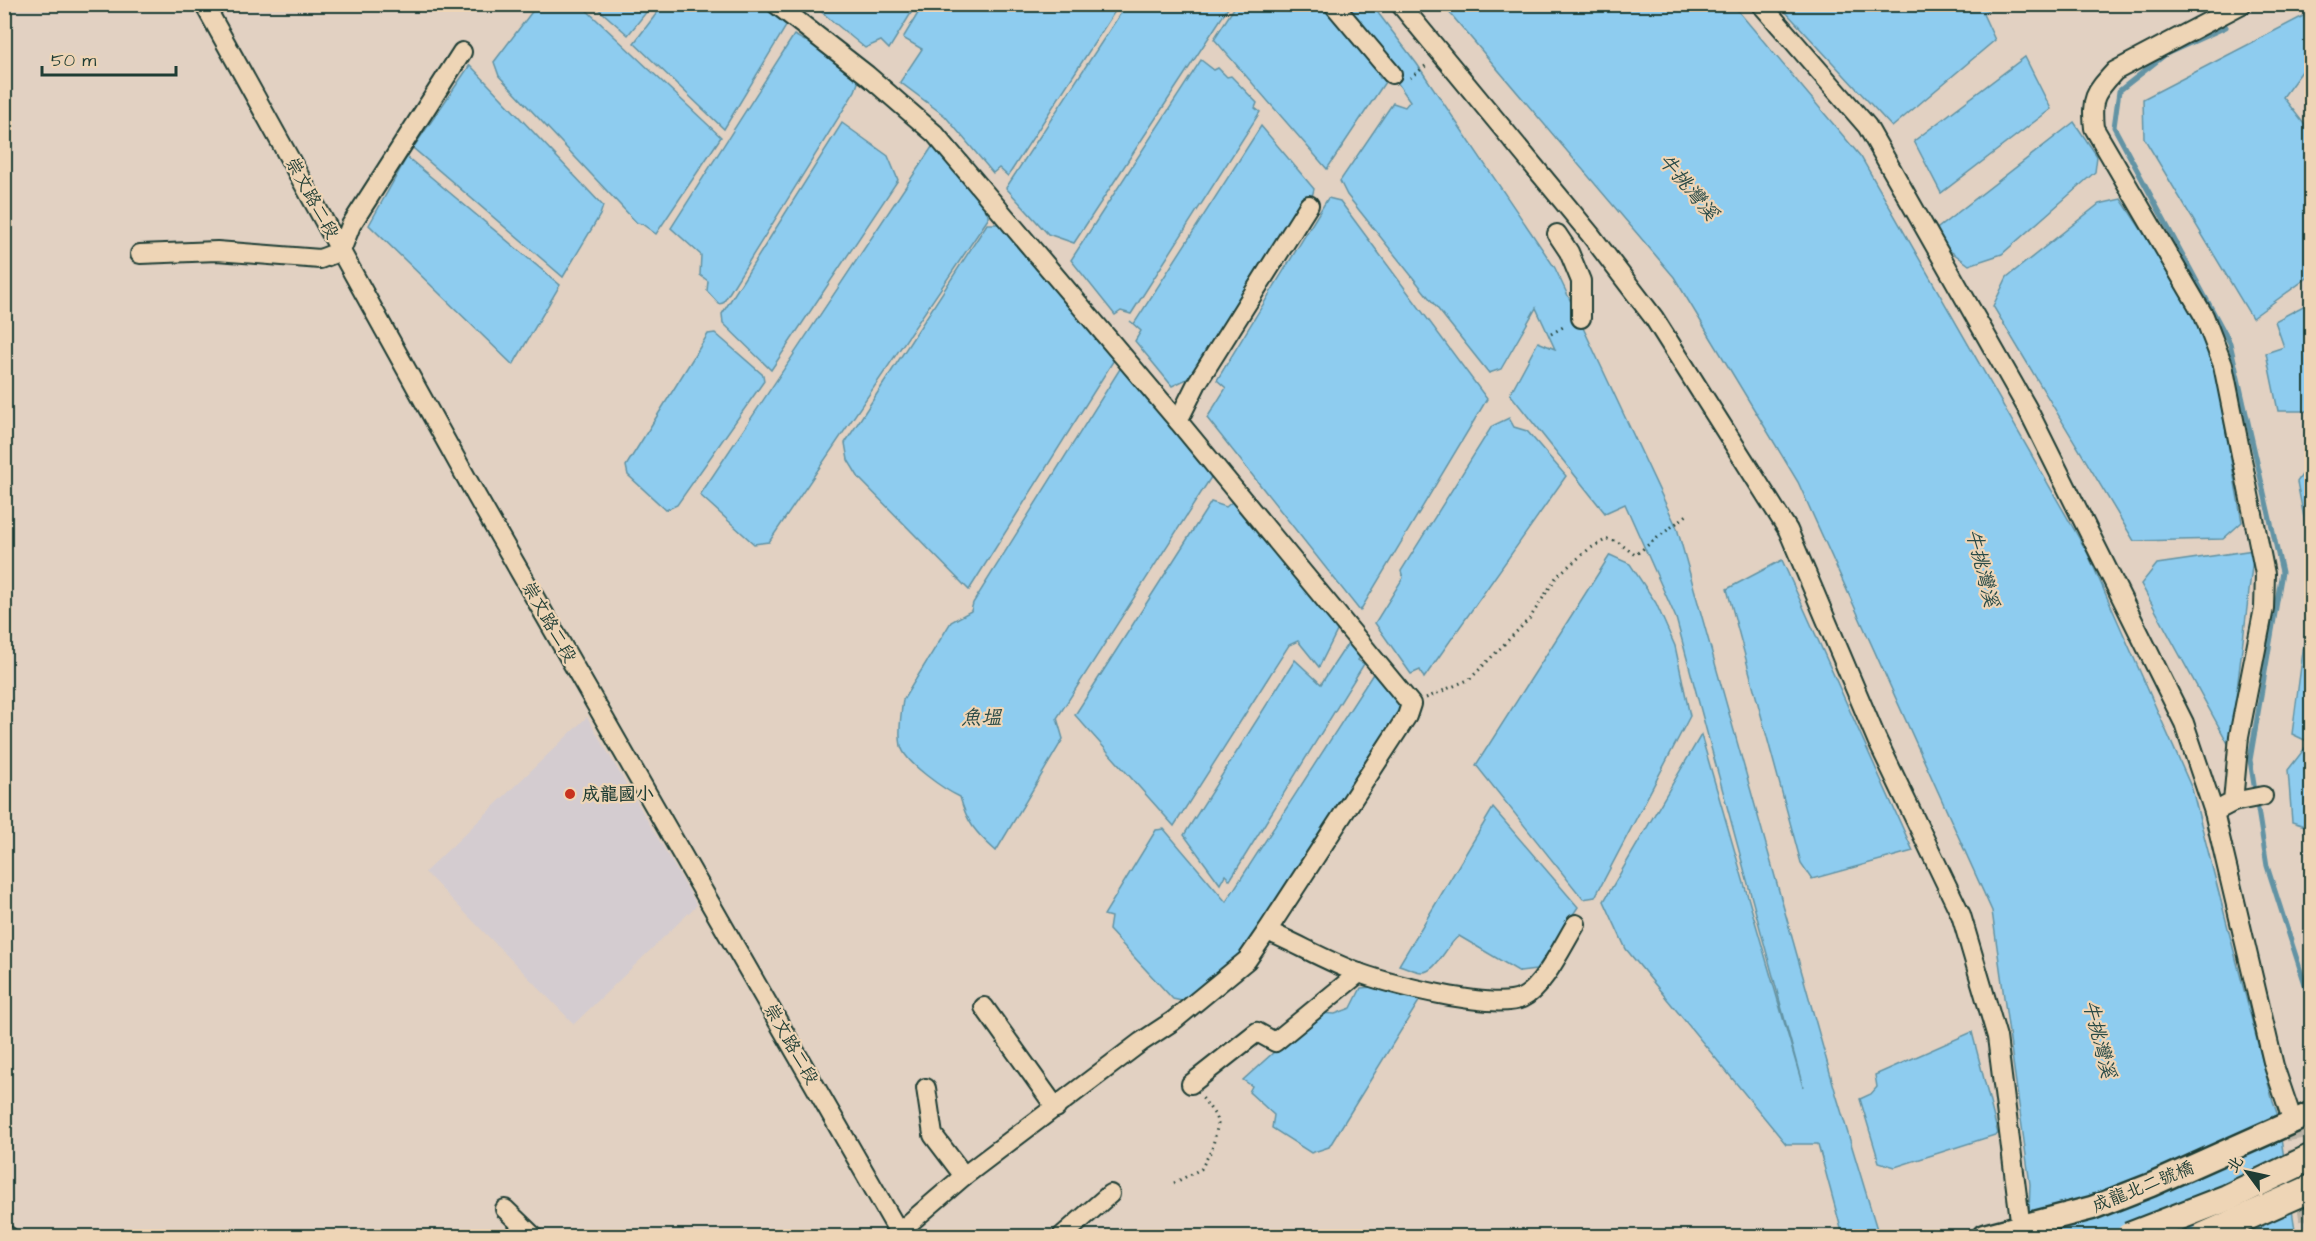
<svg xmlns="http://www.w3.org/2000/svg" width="2316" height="1241" viewBox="0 0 2316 1241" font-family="'Architects Daughter','LXGW WenKai TC',sans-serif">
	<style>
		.built { fill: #d4ccd0 }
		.water { fill: #8eccef; stroke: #6293a4; stroke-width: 1.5 }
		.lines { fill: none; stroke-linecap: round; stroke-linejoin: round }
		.stream { stroke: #6293a4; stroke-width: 5 }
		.minor-tunnel { stroke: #bbb3a6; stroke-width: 18; stroke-dasharray: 18 9; stroke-linecap: butt }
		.minor-casing { stroke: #1f3d34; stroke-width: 22 }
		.major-casing { stroke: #1f3d34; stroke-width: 27 }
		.path { stroke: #1f3d34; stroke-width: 3; stroke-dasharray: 1.5 4.5; stroke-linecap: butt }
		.minor { stroke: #eed5b6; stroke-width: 18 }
		.major { stroke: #eed5b6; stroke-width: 22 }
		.highway-bridge-casing { stroke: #1f3d34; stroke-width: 30; stroke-linecap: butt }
		.highway-bridge { stroke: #eed5b6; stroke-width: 26 }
		.poi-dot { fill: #c8321e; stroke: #eed5b6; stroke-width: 2 }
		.labels { text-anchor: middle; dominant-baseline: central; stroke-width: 4.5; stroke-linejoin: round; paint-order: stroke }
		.street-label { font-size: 18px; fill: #1f3d34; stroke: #eed5b6 }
		.poi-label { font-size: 18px; font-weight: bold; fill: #1f3d34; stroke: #eed5b6; text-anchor: start }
		.water-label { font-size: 20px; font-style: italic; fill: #2a4b47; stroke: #eed5b6 }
	</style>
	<rect width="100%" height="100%" fill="#e2d1c2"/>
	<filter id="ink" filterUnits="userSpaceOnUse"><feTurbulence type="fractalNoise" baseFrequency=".0167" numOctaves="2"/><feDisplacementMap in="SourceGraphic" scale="12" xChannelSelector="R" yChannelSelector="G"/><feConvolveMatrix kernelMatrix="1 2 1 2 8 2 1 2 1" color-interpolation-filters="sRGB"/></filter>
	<g filter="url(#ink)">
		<polygon class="built" points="587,717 697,905 574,1024 425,872"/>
		<g class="water">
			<polygon points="1788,4 1994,5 1983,14 1995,40 1892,127 1783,9"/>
			<polygon points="537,5 581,5 721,137 656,234 642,224 637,223 499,76 494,62"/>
			<polygon points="594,5 652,5 628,35"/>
			<polygon points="663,5 765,5 788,23 724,129 634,43"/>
			<polygon points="813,5 916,5 889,49 881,41 865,48"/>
			<polygon points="923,5 923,4 1119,5 1008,176 999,168 993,173 945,116 900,82 922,49 903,38"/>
			<polygon points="1126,5 1230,5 1074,243 1048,234 1006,188"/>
			<polygon points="1236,5 1331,5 1380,62 1375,69 1380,78 1387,79 1327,169 1214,39"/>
			<polygon points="1344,5 1372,5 1417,64 1555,268 1677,528 1836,1094 1879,1236 1843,1236 1818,1144 1786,1144 1626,949 1604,901 1701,735 1803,1087 1676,618 1625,504 1605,513 1510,394 1538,342 1555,349 1536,308 1501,369 1489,373 1347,195 1340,181 1393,103 1405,107 1410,101"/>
			<polygon points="1443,5 1733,5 1861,157 2087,552 2192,789 2273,1102 2277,1113 2296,1236 2033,1236 2029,1214 2030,1184 1992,911 1798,482 1674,277"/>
			<polygon points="2311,12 2311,59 2283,97 2311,133 2311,275 2252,318 2144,138 2143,99"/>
			<polygon points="794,35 805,41 807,35 859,80 855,91 723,303 719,304 707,291 708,281 700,275 701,255 671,228"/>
			<polygon points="2025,57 2051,109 1941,193 1914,141"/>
			<polygon points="1201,60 1214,70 1218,68 1227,77 1231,76 1257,103 1255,108 1260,112 1131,314 1121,311 1115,315 1071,260"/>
			<polygon points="470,65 603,206 600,215 563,277 413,148"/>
			<polygon points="2074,122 2097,156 2095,172 2002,254 1969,265 1929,235"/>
			<polygon points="842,123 888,156 898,180 771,370 723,323 722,314"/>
			<polygon points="1261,126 1314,189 1312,197 1202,372 1172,386 1135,341 1141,331 1130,321 1134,324"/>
			<polygon points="934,144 987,200 984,209 988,213 988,219 769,542 754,544 700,495"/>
			<polygon points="407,157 560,285 513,365 369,225"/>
			<polygon points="1328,198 1340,201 1487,399 1360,611 1207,418 1226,388 1217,380"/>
			<polygon points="2121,199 2208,331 2242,522 2223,539 2134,541 1993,306 2007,277 2099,204"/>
			<polygon points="987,224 1006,224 1117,355 969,590 859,478 848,460 845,443"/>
			<polygon points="2311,302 2311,419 2308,411 2278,411 2266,353 2284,347 2275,321"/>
			<polygon points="715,333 763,375 764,381 677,505 666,510 628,475 626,466 708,334"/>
			<path d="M 1123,364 L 1215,471 L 1057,718 L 1063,739 L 996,851 C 976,833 967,823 960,797 C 945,790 905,763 901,746 C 898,732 901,713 903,700 L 951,622 L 971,611 L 973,603 Z"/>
			<polygon points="1509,418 1514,427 1527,431 1566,476 1424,678 1420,670 1411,674 1375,623 1403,578 1401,571 1492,426"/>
			<polygon points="2311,462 2311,525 2306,528 2297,482"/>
			<polygon points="1239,496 1342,621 1319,667 1298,641 1289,645 1174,826 1075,715 1211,502 1226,507"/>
			<polygon points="2254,550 2230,747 2141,584 2157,564"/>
			<polygon points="1610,555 1630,564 1656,603 1675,646 1690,716 1595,897 1583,899 1476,765"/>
			<polygon points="1782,560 1913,851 1812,879 1801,863 1727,589"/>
			<polygon points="2311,591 2311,743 2292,734"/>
			<polygon points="1352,637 1366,650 1358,660 1364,664 1230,880 1225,875 1220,884 1184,835 1295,660 1321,684"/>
			<polygon points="1378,666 1411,702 1251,948 1186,1002 1173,999 1109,930 1111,917 1104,915 1156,830 1164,829 1226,902"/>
			<polygon points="2311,745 2311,828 2292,822 2288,770 2305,748"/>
			<path d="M 1493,808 L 1578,907 L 1536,970 L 1520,972 L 1459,936 C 1447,944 1436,973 1422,972 C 1415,972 1406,967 1399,965 Z"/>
			<polygon points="1379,981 1421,998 1329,1147 1311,1153 1272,1128 1274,1115 1249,1092 1252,1086 1243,1080 1317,1013 1335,1014 1351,1008 1361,988 1372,987"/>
			<polygon points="1972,1032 1998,1134 1895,1167 1879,1162 1860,1099 1871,1094 1877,1087 1875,1075"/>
		</g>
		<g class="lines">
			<polyline class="stream" points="2205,4 2226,27 2166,54 2119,91 2114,127 2230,343 2282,572 2250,760 2267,866 2312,1006"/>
			<polyline class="minor-tunnel" points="2293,1122 2311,1236"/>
			<defs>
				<g id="minor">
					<polyline points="204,4 477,497 901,1236"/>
					<polyline points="776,4 867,75 935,134 1178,421 1411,704 1407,716 1267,931"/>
					<polyline points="1333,4 1392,74"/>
					<polyline points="1400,4 1590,234 1654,318 1788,530 1877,740 1961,915 1997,1037 2021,1228"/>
					<polyline points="1761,4 1867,126 2027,408 2184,723 2214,812 2274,1066 2293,1122"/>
					<polyline points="1557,234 1569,252 1581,281 1581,318"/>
					<polyline points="140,254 217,251 320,259 341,251 351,225 462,52"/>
					<polyline points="1178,421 1197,383 1309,205"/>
					<polyline points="2233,802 2263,796"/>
					<path d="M 2214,812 L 2233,802 L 2239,736 L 2264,608 L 2265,574 L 2223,365 L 2204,316 L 2094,128 C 2091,98 2094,94 2115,71 L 2242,4"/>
					<polyline points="984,1007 1056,1108"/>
					<polyline points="1191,1084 1257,1032 1275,1042 1359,973"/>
					<polyline points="926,1088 933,1135 964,1176"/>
					<polyline points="505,1209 533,1236"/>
					<path d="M 899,1232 L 964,1176 L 1141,1042 L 1173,1021 L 1247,960 L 1267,931 C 1298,944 1328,962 1359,973 C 1390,984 1494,1011 1522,998 C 1543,988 1563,945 1576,924"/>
					<polyline points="4,1234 8,1236"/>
					<polyline points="1062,1236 1110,1194"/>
				</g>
				<polyline id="major" points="1984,1236 2092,1208 2151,1185 2312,1113"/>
			</defs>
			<use href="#minor" class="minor-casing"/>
			<use href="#major" class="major-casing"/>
			<g class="path">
				<polyline points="1410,78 1428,64"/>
				<polyline points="1551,334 1565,326"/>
				<polyline points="1426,698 1470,679 1530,618 1557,576 1589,549 1607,539 1618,542 1635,555 1687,515"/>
				<polyline points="1174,1183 1201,1169 1212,1149 1218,1124 1215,1115 1201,1096"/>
			</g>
			<use href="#minor" class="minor"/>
			<use href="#major" class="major"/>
			<defs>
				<g id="highway-bridge">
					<polyline points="2129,1236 2227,1198 2312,1157"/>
					<polyline points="2204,1236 2312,1188"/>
				</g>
			</defs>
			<use href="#highway-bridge" class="highway-bridge-casing"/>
			<use href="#highway-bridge" class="highway-bridge"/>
		</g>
	</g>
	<circle class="poi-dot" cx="570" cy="794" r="6"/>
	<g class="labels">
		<g class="street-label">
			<text transform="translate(312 198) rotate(61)">崇文路二段</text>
			<text transform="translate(549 622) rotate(60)">崇文路二段</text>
			<text transform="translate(791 1044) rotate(60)">崇文路二段</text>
			<text transform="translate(2143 1187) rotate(-22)">成龍北二號橋</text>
		</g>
		<g class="poi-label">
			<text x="582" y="794">成龍國小</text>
		</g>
		<g class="water-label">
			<text transform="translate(1688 187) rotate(50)">牛挑灣溪</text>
			<text transform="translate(1982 568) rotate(76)">牛挑灣溪</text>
			<text x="981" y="718">魚塭</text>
			<text transform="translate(2099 1039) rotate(76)">牛挑灣溪</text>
		</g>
	</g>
	<rect width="2316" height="1241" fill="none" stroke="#eed5b6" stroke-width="24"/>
	<rect x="12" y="12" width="2292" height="1217" fill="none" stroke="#1f3d34" stroke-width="2" filter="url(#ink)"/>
	<g transform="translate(2247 1172) rotate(303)" stroke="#eed5b6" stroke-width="4.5" paint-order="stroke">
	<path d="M0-4.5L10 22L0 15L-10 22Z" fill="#1f3d34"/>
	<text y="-9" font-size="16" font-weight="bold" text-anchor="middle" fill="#1f3d34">北</text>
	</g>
	<path d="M42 66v9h134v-9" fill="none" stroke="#1f3d34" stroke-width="3"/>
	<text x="51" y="66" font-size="18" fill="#1f3d34" stroke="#eed5b6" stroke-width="4.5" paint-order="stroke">50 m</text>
</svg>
